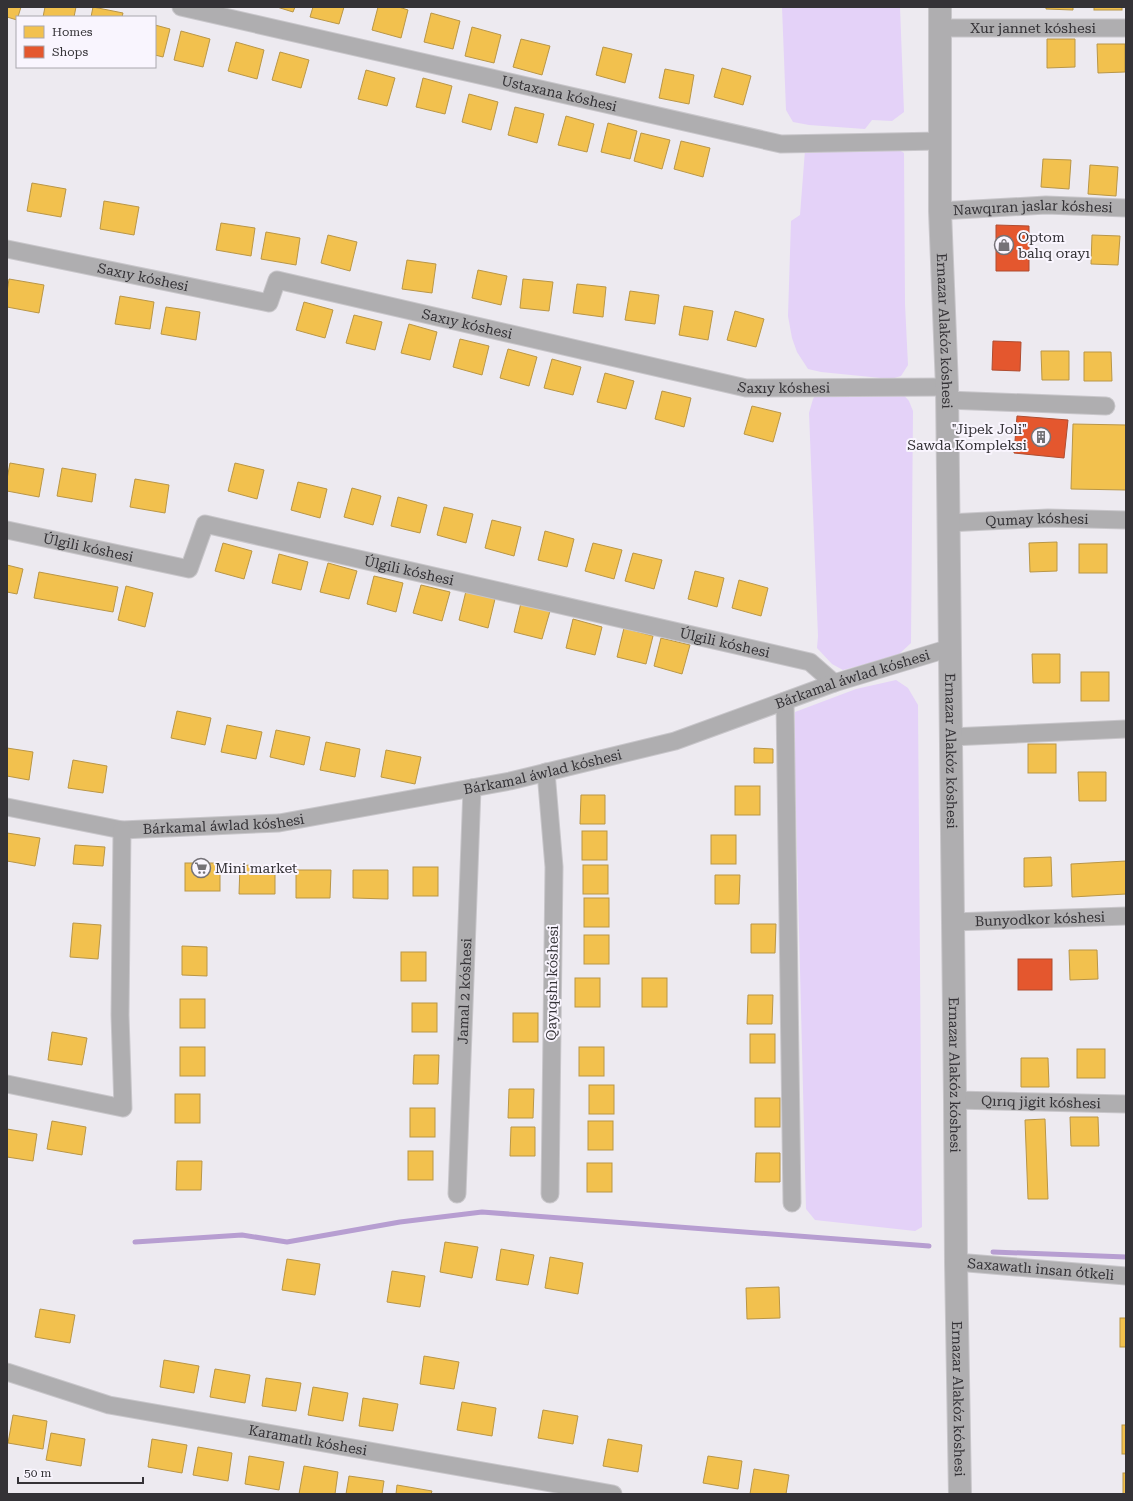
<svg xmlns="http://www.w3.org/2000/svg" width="1133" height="1501" viewBox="0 0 1133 1501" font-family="'Roboto Serif',serif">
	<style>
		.green { fill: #e4d2f8 }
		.homes { fill: #f2c14e; stroke: #b99647 }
		.shops { fill: #e4572e; stroke: #af4c30 }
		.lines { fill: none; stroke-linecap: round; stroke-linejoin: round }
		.stream { stroke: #b79ed1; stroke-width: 5 }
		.street-casing { stroke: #c8c6ca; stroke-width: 19 }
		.secondary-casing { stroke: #c8c6ca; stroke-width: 24 }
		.street { stroke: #afaeb0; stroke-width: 17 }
		.secondary { stroke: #afaeb0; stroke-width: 22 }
		.labels { text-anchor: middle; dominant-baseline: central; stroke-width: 4; stroke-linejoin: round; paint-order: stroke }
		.street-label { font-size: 14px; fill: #343236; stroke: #f9f5fe }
		.poi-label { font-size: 14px; fill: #343236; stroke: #f9f5fe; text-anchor: start }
	</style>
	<rect width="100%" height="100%" fill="#edeaf0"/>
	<g class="green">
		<polygon points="782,7 900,7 904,112 892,121 872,120 865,129 809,125 793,122 786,110"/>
		<polygon points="896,148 904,153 905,304 908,365 901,376 891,379 821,372 808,369 797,352 792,338 788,316 791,221 800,215 805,150"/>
		<polygon points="818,391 902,393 909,401 913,411 911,643 897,656 843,670 832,664 817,648 818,636 809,413 813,399"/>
		<polygon points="896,680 908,688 918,705 922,1227 915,1231 815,1220 806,1209 794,730 795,712 856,689"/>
	</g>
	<g class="homes">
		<polygon points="7,7 21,7 17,20 7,17"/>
		<polygon points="45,7 76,7 74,17 43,17"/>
		<polygon points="93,7 123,13 122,17 91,17"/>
		<polygon points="277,7 295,7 293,12"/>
		<polygon points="313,7 344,7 339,24 310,17"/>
		<polygon points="378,7 399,7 408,10 401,38 372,30"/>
		<polygon points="1046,7 1073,7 1073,10 1046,9"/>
		<rect x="1094" y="7" width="28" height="3"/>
		<polygon points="431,13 460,21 453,49 424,42"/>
		<polygon points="155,25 170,29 163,57 155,55"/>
		<polygon points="472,27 501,35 494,63 465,56"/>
		<polygon points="181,31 210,39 203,67 174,60"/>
		<polygon points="521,39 550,46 542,75 513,67"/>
		<polygon points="1047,39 1075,39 1075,67 1047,68"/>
		<polygon points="236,42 264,50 257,79 228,71"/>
		<polygon points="1097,44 1125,44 1125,72 1098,73"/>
		<polygon points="603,47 632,54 625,83 596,75"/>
		<polygon points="280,52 309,60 301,88 272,80"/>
		<polygon points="722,68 751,76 743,105 714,97"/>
		<polygon points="665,69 694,75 689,104 659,98"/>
		<polygon points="366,70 395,78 387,106 358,99"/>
		<polygon points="423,78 452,86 445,114 416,107"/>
		<polygon points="469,94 498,102 491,130 462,122"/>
		<polygon points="515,107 544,114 537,143 508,135"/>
		<polygon points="566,116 594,124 587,152 558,145"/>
		<polygon points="608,123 637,131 630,159 601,152"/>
		<polygon points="641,133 670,140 662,169 634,161"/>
		<polygon points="681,141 710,148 703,177 674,169"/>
		<polygon points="1043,159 1071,160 1069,189 1041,187"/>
		<polygon points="1090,165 1118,167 1116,196 1088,194"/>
		<polygon points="32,183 66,189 61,217 27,211"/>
		<polygon points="104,201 139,207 134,235 100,229"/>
		<polygon points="221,223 255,228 251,256 216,250"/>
		<polygon points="266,232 300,238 296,265 261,259"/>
		<polygon points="328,235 357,242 350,271 321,263"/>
		<polygon points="1092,235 1120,236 1118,265 1091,264"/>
		<polygon points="407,260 436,264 432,293 402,289"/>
		<polygon points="478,270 507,276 501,305 472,298"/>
		<polygon points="9,279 44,285 39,313 7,307 7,292"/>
		<polygon points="523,279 553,282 549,311 520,308"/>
		<polygon points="577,284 606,287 603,317 573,313"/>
		<polygon points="630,291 659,295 655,324 625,320"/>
		<polygon points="120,296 154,302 150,329 115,324"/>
		<polygon points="304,302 333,310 325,338 296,330"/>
		<polygon points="684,306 713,311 708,340 679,335"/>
		<polygon points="166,307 200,312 196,340 161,334"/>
		<polygon points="735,311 764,319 756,347 727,340"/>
		<polygon points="354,315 382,322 375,350 346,343"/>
		<polygon points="409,324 437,332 430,360 401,353"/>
		<polygon points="460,339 489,346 482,375 453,367"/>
		<polygon points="508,349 537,357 529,386 500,378"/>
		<polygon points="1041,351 1069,351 1069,380 1042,380"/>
		<polygon points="1084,352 1111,352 1112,381 1084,381"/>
		<polygon points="552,359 581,367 573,395 544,388"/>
		<polygon points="605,373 634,381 626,409 597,402"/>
		<polygon points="662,391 691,398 684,427 655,419"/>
		<polygon points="752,406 781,413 773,442 744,434"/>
		<polygon points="1073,424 1126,425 1126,490 1071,489"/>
		<polygon points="10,463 44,469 39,497 7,491 7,479"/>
		<polygon points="235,463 264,470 257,499 228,491"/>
		<polygon points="62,468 96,474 92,502 57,496"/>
		<polygon points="135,479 169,485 165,513 130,507"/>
		<polygon points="298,482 327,489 320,518 291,510"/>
		<polygon points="352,488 381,496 373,525 344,517"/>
		<polygon points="398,497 427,505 420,533 391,526"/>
		<polygon points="444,507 473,514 466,543 437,535"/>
		<polygon points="492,520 521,527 514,556 485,548"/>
		<polygon points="545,531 574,539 567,567 538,560"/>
		<polygon points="1057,542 1057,571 1030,572 1029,543"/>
		<polygon points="223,543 252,551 244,579 215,571"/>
		<polygon points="593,543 622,550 614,579 585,571"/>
		<rect x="1079" y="544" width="28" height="29"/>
		<polygon points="633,553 662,560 654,589 625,581"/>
		<polygon points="279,554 308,562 301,590 272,583"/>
		<polygon points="328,563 357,571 349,599 320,592"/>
		<polygon points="7,565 23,569 17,594 7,592"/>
		<polygon points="695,571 724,578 717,607 688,599"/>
		<polygon points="39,572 118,587 113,612 34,598"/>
		<polygon points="374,576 403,583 396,612 367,604"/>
		<polygon points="739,580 768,588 761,616 732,608"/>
		<polygon points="421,585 450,592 442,621 413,613"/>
		<polygon points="126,586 153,593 145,627 118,620"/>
		<polygon points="466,591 495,599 488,628 459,620"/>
		<polygon points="521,603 550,611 542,639 514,632"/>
		<polygon points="573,619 602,627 595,655 566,648"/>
		<polygon points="624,628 653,636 646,664 617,657"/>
		<polygon points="661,638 690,645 682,674 654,666"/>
		<polygon points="1032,654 1060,654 1060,683 1033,683"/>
		<rect x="1081" y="672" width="28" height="29"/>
		<polygon points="177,711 211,718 205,745 171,738"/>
		<polygon points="227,725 262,732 256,759 221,752"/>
		<polygon points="276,730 310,737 304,765 270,757"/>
		<polygon points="326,742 360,749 355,777 320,770"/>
		<rect x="1028" y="744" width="28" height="29"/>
		<polygon points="7,748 33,752 29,780 7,776"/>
		<polygon points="754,748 773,749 773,763 754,763"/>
		<polygon points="386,750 421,757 415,784 381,777"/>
		<polygon points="73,760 107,766 103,793 68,788"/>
		<polygon points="1078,772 1106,772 1106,801 1079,801"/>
		<rect x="735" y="786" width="25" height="29"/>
		<polygon points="581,795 605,795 605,824 580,824"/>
		<rect x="582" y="831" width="25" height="29"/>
		<polygon points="7,833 40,838 35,866 7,861"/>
		<rect x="711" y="835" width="25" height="29"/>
		<polygon points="75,845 105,847 103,866 73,864"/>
		<polygon points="1051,857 1052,886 1024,887 1024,858"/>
		<polygon points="1126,861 1126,894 1072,897 1071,864"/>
		<rect x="185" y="863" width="35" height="28"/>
		<polygon points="240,865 275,866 275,894 239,894"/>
		<rect x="583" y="865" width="25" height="29"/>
		<rect x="413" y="867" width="25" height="29"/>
		<polygon points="296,870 331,870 330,898 296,898"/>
		<polygon points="353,870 388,870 388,899 353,898"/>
		<polygon points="715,875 740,875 739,904 715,904"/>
		<rect x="584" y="898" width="25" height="29"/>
		<polygon points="73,923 101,925 98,959 70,957"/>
		<polygon points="751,924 776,924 775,953 751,953"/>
		<rect x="584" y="935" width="25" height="29"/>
		<polygon points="182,946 207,947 207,976 182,975"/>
		<polygon points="1069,950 1097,950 1098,979 1070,980"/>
		<rect x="401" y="952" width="25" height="29"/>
		<rect x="575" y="978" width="25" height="29"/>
		<rect x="642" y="978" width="25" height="29"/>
		<polygon points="748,995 773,995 772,1024 747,1024"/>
		<rect x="180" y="999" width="25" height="29"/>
		<rect x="412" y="1003" width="25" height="29"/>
		<rect x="513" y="1013" width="25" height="29"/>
		<polygon points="52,1032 87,1038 82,1065 48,1060"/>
		<rect x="750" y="1034" width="25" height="29"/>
		<rect x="180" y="1047" width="25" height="29"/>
		<rect x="579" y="1047" width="25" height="29"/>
		<rect x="1077" y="1049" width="28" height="29"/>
		<polygon points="414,1055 439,1055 438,1084 413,1084"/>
		<polygon points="1021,1058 1048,1058 1049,1087 1021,1087"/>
		<rect x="589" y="1085" width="25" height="29"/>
		<polygon points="509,1089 534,1089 533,1118 508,1118"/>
		<rect x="175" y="1094" width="25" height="29"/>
		<rect x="755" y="1098" width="25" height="29"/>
		<rect x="410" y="1108" width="25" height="29"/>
		<polygon points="1070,1117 1098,1117 1099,1146 1071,1146"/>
		<polygon points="1045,1119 1048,1199 1028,1199 1025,1120"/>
		<polygon points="52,1121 86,1127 82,1155 47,1149"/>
		<rect x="588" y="1121" width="25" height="29"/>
		<polygon points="511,1127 535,1127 535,1156 510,1156"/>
		<polygon points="7,1129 37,1134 33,1161 7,1157"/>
		<rect x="408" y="1151" width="25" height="29"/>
		<polygon points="756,1153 780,1153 780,1182 755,1182"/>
		<polygon points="177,1161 202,1161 201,1190 176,1190"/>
		<rect x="587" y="1163" width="25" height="29"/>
		<polygon points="445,1242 478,1247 472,1278 440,1272"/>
		<polygon points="501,1249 534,1255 528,1285 496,1280"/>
		<polygon points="550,1257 583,1263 578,1294 545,1288"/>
		<polygon points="287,1259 320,1264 315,1295 282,1290"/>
		<polygon points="392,1271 425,1276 420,1307 387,1302"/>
		<polygon points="779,1287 780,1318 747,1319 746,1288"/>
		<polygon points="40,1309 75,1315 70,1343 35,1337"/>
		<rect x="1120" y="1318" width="6" height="29"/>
		<polygon points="424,1356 459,1362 454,1389 420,1384"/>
		<polygon points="164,1360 199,1366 194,1393 160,1387"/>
		<polygon points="215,1369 250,1375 245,1403 210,1397"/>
		<polygon points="266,1378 301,1383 296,1411 262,1406"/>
		<polygon points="313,1387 348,1393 343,1421 308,1415"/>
		<polygon points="363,1398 398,1404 393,1431 359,1426"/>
		<polygon points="462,1402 496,1408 492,1436 457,1430"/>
		<polygon points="543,1410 578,1416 573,1444 538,1438"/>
		<polygon points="13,1415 47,1421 43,1449 8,1443"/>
		<rect x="1122" y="1425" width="4" height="29"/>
		<polygon points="51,1433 85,1439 81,1466 46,1460"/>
		<polygon points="152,1439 187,1445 182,1473 148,1467"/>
		<polygon points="608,1439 642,1445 638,1472 603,1466"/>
		<polygon points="198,1447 232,1453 228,1481 193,1475"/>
		<polygon points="249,1456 284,1462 279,1490 245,1484"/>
		<polygon points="708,1456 742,1461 738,1489 703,1483"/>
		<polygon points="304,1466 338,1472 335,1494 299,1494"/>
		<polygon points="754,1469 789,1475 786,1494 750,1494"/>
		<rect x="1123" y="1473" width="3" height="21"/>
		<polygon points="349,1476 384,1481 382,1494 346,1494"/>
		<polygon points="397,1485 432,1491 431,1494 396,1494"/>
	</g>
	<g class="shops">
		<polygon points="996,225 1029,226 1029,271 996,271"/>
		<polygon points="993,341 1021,342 1020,371 992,370"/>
		<polygon points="1017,416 1068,420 1064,458 1014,453"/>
		<rect x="1018" y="959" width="34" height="31"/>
	</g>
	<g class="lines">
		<g class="stream">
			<polyline points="135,1242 242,1235 287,1242 400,1222 482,1212 929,1246"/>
			<polyline points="993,1252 1126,1257"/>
		</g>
		<defs>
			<g id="street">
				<path id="s1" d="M 181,7 L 781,144 L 940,141"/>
				<path id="s2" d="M 940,28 L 1126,28"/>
				<path id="s3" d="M 940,211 L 1046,205 L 1126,208"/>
				<path id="s4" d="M 7,249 L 269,303 L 277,280 L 746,388 L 947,387"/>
				<polyline points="947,400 1106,406"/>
				<path id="s5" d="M 948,523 L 1048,518 L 1126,520"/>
				<path id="s6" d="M 7,530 L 189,569 L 205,524 L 810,662 L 834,683"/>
				<polyline points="785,701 792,1203"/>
				<polyline points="951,737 1126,729"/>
				<polyline points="546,772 554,867 550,1194"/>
				<path id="s7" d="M 7,807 L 122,830 L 279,823 L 510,781 L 675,741 L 834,683 L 950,648"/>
				<path id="s8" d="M 953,922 L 1126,916"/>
				<polyline points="7,1084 123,1108 120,1015 122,830"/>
				<path id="s9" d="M 955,1100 L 1126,1104"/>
				<path id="s10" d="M 457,1194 L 472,788"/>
				<path id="s11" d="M 956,1262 L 1126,1276"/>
				<path id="s12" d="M 7,1372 L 109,1405 L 613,1494"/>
			</g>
			<g id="secondary">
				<path id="s13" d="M 940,7 L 940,211 L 947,387 L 955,1100 L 956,1262 L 960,1494"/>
			</g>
		</defs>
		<use href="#street" class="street-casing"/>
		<use href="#secondary" class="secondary-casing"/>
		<use href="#street" class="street"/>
		<use href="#secondary" class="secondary"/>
	</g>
	<defs>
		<symbol id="shop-ring" viewBox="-11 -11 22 22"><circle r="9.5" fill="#f9f5fe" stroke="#757277" stroke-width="1.5"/><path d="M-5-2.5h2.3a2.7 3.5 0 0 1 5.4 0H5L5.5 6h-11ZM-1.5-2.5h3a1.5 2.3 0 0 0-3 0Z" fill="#757277"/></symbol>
		<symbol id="building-ring" viewBox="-11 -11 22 22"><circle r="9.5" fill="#f9f5fe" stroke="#757277" stroke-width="1.5"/><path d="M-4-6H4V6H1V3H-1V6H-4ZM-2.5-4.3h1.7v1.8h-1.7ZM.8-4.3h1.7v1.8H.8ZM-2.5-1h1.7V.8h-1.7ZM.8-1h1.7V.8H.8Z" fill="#757277"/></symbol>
		<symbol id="supermarket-ring" viewBox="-11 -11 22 22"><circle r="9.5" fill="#f9f5fe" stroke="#757277" stroke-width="1.5"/><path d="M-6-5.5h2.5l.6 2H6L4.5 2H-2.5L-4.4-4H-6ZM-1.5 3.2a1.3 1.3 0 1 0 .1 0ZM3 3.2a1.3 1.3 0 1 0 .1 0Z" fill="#757277"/></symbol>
	</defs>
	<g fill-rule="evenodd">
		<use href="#shop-ring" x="993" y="234" width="22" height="22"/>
		<use href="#building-ring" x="1030" y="426" width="22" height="22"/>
		<use href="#supermarket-ring" x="190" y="857" width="22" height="22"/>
	</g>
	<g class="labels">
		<g class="street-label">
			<text stroke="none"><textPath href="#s2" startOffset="93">Xur jannet kóshesi</textPath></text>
			<text stroke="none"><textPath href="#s1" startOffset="388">Ustaxana kóshesi</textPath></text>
			<text stroke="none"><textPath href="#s3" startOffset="93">Nawqıran jaslar kóshesi</textPath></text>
			<text stroke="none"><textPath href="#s4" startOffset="139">Saxıy kóshesi</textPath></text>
			<text stroke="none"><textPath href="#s4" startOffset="487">Saxıy kóshesi</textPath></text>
			<text stroke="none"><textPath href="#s13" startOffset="324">Ernazar Alakóz kóshesi</textPath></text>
			<text stroke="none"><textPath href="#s4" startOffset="811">Saxıy kóshesi</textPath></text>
			<text stroke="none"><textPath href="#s5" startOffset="89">Qumay kóshesi</textPath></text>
			<text stroke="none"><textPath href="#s6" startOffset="83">Úlgili kóshesi</textPath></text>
			<text stroke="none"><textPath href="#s6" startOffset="443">Úlgili kóshesi</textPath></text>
			<text stroke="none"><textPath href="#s6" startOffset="767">Úlgili kóshesi</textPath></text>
			<text stroke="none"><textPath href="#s7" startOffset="867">Bárkamal áwlad kóshesi</textPath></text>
			<text stroke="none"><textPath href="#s13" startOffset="744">Ernazar Alakóz kóshesi</textPath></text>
			<text stroke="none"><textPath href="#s7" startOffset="543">Bárkamal áwlad kóshesi</textPath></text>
			<text stroke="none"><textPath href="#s7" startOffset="219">Bárkamal áwlad kóshesi</textPath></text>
			<text stroke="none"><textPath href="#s8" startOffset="87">Bunyodkor kóshesi</textPath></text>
			<text transform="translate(552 983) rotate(-89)">Qayıqshı kóshesi</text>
			<text stroke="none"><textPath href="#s10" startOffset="203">Jamal 2 kóshesi</textPath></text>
			<text stroke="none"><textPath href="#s13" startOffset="1068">Ernazar Alakóz kóshesi</textPath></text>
			<text stroke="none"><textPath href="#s9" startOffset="86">Qırıq jigit kóshesi</textPath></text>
			<text stroke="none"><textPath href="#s11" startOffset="85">Saxawatlı insan ótkeli</textPath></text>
			<text stroke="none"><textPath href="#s13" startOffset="1392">Ernazar Alakóz kóshesi</textPath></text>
			<text stroke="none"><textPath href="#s12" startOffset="309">Karamatlı kóshesi</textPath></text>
		</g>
		<g class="poi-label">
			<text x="1018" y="237">Optom<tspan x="1018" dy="16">balıq orayı</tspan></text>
			<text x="1027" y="429" text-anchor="end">"Jipek Joli"<tspan x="1027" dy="16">Sawda Kompleksi</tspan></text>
			<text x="215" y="868">Mini market</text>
		</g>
	</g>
	<rect width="1133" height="1501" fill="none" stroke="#343236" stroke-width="16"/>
	<rect x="16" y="16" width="140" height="52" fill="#f9f5fe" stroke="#aaa7ae"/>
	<rect x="24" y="26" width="20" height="12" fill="#f2c14e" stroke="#aaa7ae"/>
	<text x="52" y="36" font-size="12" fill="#343236">Homes</text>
	<rect x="24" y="46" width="20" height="12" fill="#e4572e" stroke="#aaa7ae"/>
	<text x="52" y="56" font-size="12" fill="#343236">Shops</text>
	<path d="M18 1477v6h125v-6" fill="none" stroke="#343236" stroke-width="2"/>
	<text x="24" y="1477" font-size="12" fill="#343236" stroke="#f9f5fe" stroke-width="3" paint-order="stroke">50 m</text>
</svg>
